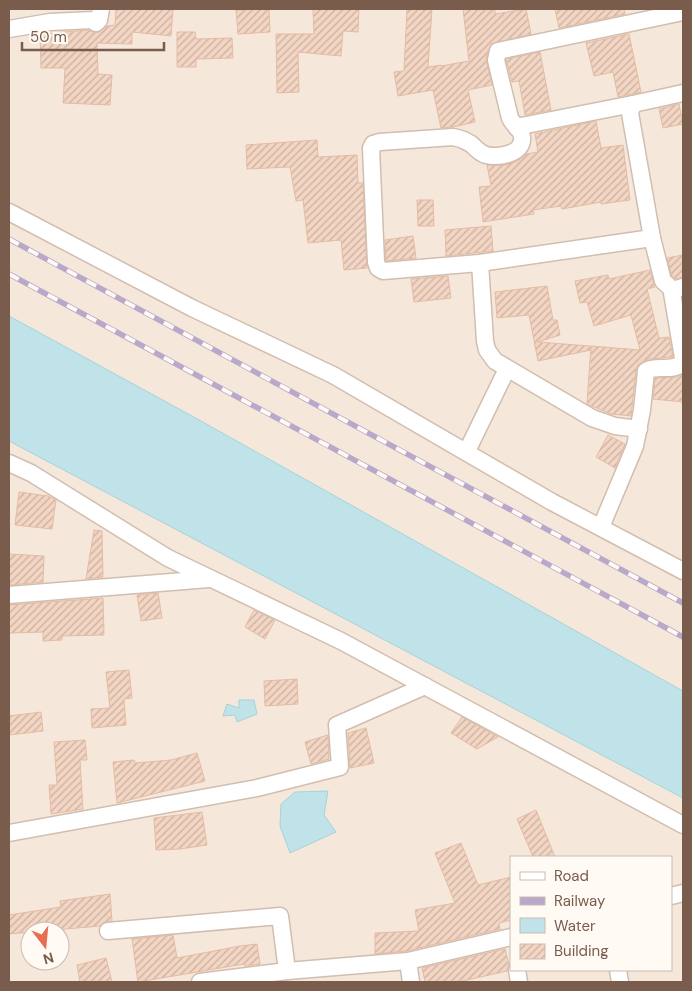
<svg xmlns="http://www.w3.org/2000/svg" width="692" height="991" viewBox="0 0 692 991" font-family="'DM Sans',sans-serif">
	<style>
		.residential { fill: #f5e8da; fill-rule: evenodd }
		.water { fill: #bfe3e8; stroke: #a5d3da }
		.building { fill: url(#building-hatch); stroke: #e6bba3 }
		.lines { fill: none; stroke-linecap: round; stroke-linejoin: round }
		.street-casing { stroke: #d1beb0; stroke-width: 19 }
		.street { stroke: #fff; stroke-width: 16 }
		.rail-casing { stroke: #b9a8c9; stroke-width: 5.5 }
		.rail { stroke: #fffaf3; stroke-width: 4; stroke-dasharray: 11; stroke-linecap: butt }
	</style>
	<defs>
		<pattern id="building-hatch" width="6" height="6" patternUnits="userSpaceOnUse" patternTransform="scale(1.25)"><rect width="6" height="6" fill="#f3d5c3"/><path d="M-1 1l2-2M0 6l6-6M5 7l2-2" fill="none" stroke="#cab0a1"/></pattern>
	</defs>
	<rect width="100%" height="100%" fill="#fdf6ec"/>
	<path class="residential" d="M 9,9 L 683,9 L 683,982 L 9,982 ZM 511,857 L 671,857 L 671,970 L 511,970 ZM 30,931 L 60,931 L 60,961 L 30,961 Z"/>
	<g class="water">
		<polygon points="9,316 201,421 683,691 683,798 9,441"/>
		<polygon points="239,700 254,700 257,714 237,722 235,715 223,716 227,704 239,708"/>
		<polygon points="328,791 324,815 336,832 290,853 280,826 281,804 295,792"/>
	</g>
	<g class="building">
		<polygon points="116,9 173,9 171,36 132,32 132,44 97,43 98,74 112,75 110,105 63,103 65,68 41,68 40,34 89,30 94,33 99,32 107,26 115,25"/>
		<polygon points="269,9 270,32 238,34 236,10"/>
		<polygon points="313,9 359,9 358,32 343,31 341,56 298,52 299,92 277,93 276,34 314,34"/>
		<polygon points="407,9 432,9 428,67 441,65 441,66 469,61 463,9 495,9 495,14 526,9 531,34 491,44 486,58 492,85 468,90 475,122 453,127 441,128 433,90 398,96 394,72 404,71"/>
		<polygon points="555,9 624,9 625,14 559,28"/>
		<polygon points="177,32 195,32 196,39 232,38 233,58 196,59 196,67 177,67"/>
		<polygon points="629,34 641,92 618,97 613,72 594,76 586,43"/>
		<polygon points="540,52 551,110 525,115 519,81 512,82 506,59"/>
		<polygon points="679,104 683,124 663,128 659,109"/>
		<polygon points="596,121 601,148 623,145 630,200 601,204 601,202 562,209 561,206 533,210 534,214 483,222 479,187 491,186 487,165 506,165 519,160 526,154 538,152 535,134"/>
		<polygon points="317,140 318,157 357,155 358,183 363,183 367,268 344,270 341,240 308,243 303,200 296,201 290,167 247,169 246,145"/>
		<polygon points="417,200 433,200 434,226 418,226"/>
		<polygon points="491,226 493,251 446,256 445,230"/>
		<polygon points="413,236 416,258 386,261 385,240"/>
		<polygon points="683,255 683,277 676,279 672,276 667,258"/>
		<polygon points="650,270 655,287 647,289 659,338 669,337 673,357 648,359 638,365 636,370 631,416 611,414 587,404 591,346 640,350 631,315 594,326 587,302 580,303 575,281 608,275 609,279"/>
		<polygon points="448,276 451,298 414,302 411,279"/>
		<polygon points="547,286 553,320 557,320 560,335 538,342 590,346 591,350 538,361 529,315 497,318 495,292"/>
		<polygon points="683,374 683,402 653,399 655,378 675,377"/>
		<polygon points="608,435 625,444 615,468 596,457"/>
		<polygon points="19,492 48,496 56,500 52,529 15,525"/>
		<polygon points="94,530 102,531 103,577 86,579"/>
		<polygon points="9,554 44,556 43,582 9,585"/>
		<polygon points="158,593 162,618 141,621 137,595"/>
		<polygon points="103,598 104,635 62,636 62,640 43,641 43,632 9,633 9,605"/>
		<polygon points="254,610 275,620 265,639 245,627"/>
		<polygon points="129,670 132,698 124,699 126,725 92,728 91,709 110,708 106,672"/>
		<polygon points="297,679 298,704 265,706 264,681"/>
		<polygon points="41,712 43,731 9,735 9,716"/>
		<polygon points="462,717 498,737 477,749 451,733"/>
		<polygon points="366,728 374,763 350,768 348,733"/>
		<polygon points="328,735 329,759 311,764 305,742"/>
		<polygon points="85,740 87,760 80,760 83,809 51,814 49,785 57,785 54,742"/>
		<polygon points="197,753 205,781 117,803 113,762 134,760 135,763 171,760"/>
		<polygon points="536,810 555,857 533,857 517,819"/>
		<polygon points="202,812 207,845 180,849 156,850 154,818"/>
		<polygon points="461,843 478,885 511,877 511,920 499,923 500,929 406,951 375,954 375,933 419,931 415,910 455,903 435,853"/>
		<polygon points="110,894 112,921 103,923 100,926 9,934 9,915 61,907 60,901"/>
		<polygon points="173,935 177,958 240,946 257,944 260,964 245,966 244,964 138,982 132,939"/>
		<polygon points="505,949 509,964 507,971 458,982 425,982 422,968"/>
		<polygon points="106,958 112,982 80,982 77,965"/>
	</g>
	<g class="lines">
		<defs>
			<g id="street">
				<polyline points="9,29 50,22 93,20 96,23 99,20 101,9"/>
				<polyline points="516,127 633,104"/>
				<polyline points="9,212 192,308 333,375 552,502 683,571"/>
				<path d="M 652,238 L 480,263 L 383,271 L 378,268 L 376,262 L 371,148 L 373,144 L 380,142 L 453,137 C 459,138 465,140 471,144 C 476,148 479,153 486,155 C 499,158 524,154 522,137 C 521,128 513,125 510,118 L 496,60 L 498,51 L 683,12"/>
				<polyline points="480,263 485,341 487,350 495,361 592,418 615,426 639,429"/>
				<polyline points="673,290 663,281 652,238 630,113 633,104 683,93"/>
				<polyline points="467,451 507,369"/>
				<polyline points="9,463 31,473 168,558 341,641 683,825"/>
				<path d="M 601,527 L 635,446 L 642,410 L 646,371 C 657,364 672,373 682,363 L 683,358 L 672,293 L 673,290 L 683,287"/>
				<polyline points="9,595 209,579"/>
				<polyline points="9,833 257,788 340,767 337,725 425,686"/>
				<polyline points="671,896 683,893"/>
				<polyline points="108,931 280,916 287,971"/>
				<polyline points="408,961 411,982"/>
				<polyline points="517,970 519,982"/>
				<polyline points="618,970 620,982"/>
				<polyline points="200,982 287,971 408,961 511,937"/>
			</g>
		</defs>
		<use href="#street" class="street-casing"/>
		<use href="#street" class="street"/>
		<defs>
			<g id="rail">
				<polyline points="9,239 683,603"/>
				<polyline points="9,274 683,637"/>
			</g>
		</defs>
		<use href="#rail" class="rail-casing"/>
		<use href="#rail" class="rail"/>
	</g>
	<rect width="692" height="991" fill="none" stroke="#7a5c4d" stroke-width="20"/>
	<rect x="510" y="856" width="162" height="115" fill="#fffaf3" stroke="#cabbb1"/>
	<rect x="520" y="872" width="25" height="8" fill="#ffffff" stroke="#cabbb1"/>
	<text x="554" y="881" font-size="15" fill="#7a5c4d">Road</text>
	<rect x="520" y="897" width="25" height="8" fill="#b9a8c9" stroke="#cabbb1"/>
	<text x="554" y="906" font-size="15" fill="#7a5c4d">Railway</text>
	<rect x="520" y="918" width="25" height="15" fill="#bfe3e8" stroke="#cabbb1"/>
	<text x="554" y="931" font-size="15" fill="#7a5c4d">Water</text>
	<rect x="520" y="944" width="25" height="15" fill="url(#building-hatch)" stroke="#cabbb1"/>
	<text x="554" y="956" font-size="15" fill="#7a5c4d">Building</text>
	<g transform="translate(45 946) rotate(164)"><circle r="24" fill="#fffaf3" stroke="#cabbb1"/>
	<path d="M0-4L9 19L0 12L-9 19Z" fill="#e76f51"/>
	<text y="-8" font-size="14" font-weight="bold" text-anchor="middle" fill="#7a5c4d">N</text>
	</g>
	<path d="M22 42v8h142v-8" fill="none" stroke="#7a5c4d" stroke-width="2.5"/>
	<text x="30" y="42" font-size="15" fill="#7a5c4d" stroke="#fffaf3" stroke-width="4" paint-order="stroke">50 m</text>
</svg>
